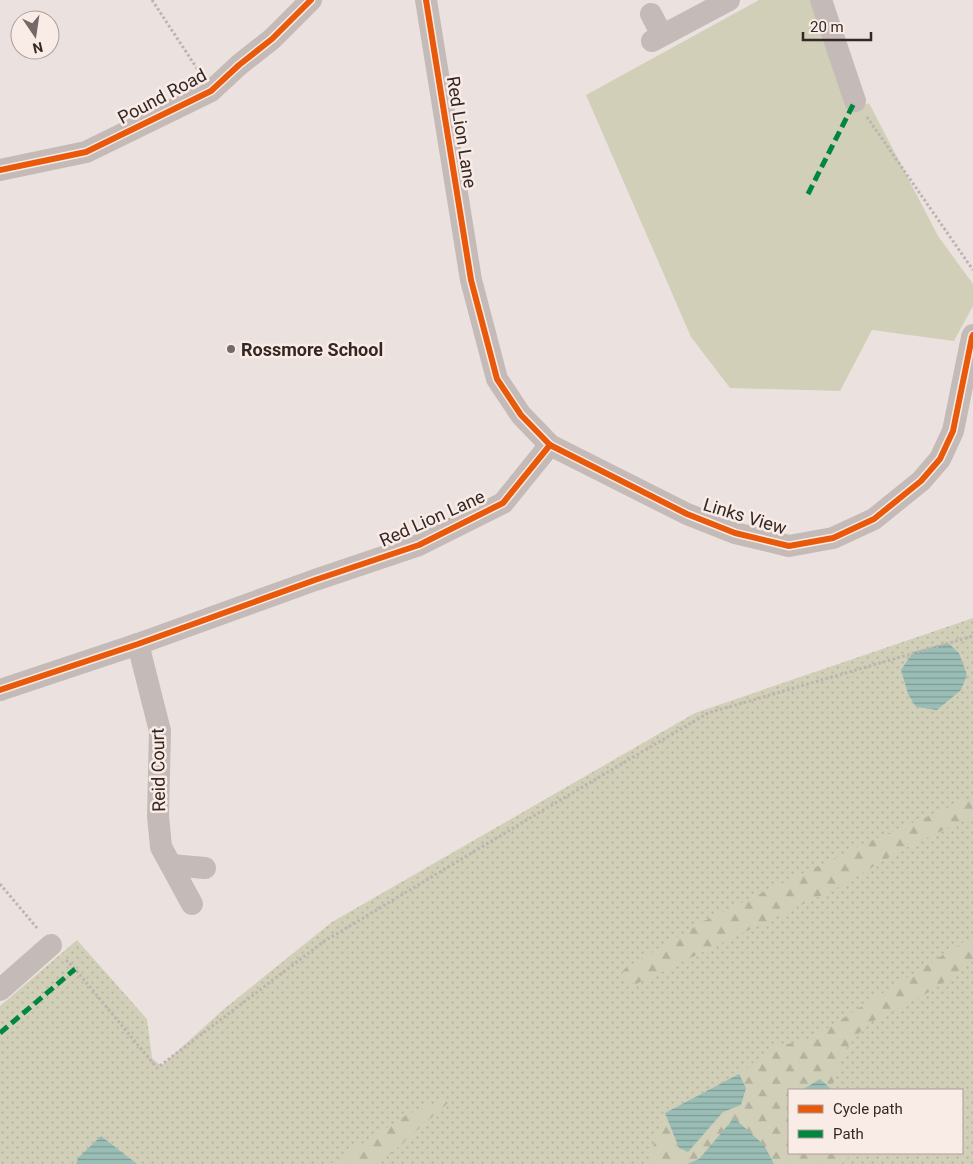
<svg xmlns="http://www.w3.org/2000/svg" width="973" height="1164" viewBox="0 0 973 1164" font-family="Roboto,sans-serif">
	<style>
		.grass { fill: url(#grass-dots); fill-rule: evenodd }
		.forest { fill: url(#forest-firs) }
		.park { fill: #d1cfb8 }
		.water { fill: url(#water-rules) }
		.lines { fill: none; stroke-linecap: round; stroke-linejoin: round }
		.path { stroke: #bdb3b0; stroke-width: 3; stroke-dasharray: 2.5 2.5; stroke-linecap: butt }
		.minor { stroke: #c4bbb8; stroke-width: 22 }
		.quiet { stroke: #00873e; stroke-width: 5; stroke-dasharray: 10 5; stroke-linecap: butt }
		.cycleway-casing { stroke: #f9ebe5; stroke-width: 9 }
		.cycleway { stroke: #e8590c; stroke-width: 6 }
		.poi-dot { fill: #746967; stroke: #f9ebe5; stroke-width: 2 }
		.labels { text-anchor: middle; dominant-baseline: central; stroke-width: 5; stroke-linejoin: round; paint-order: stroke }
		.street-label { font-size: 18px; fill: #342826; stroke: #f9ebe5 }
		.poi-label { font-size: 18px; font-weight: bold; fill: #342826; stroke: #f9ebe5; text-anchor: start }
	</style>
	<defs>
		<pattern id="grass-dots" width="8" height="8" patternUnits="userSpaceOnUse" patternTransform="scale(1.25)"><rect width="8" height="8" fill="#d1cfb8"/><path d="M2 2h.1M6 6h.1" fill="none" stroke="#b4b29e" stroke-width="1.8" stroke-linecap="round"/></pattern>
		<pattern id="forest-firs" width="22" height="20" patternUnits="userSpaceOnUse" patternTransform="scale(1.25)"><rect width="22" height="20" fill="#d1cfb8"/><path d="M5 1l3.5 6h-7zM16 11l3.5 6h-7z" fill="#b4b29e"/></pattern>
		<pattern id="water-rules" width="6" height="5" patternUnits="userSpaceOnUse" patternTransform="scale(1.25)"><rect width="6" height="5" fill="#9abeb6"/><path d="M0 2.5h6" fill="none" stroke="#7e9a94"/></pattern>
	</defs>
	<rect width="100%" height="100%" fill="#ebe2df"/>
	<path class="grass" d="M 973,618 L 973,1164 L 0,1164 L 0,1006 L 77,940 L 147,1019 L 152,1058 L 161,1066 L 224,1009 L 332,922 L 695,713 ZM 789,1090 L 962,1090 L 962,1153 L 789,1153 Z"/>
	<g class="forest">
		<polygon points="973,797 973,816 899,851 843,885 636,984 623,981 623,970 704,921 868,842"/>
		<polygon points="973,936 973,960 933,990 866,1025 845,1050 831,1089 820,1079 802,1090 789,1090 789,1099 784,1103 789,1119 789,1153 808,1153 812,1160 823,1153 850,1153 847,1159 841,1164 645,1164 649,1158 665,1113 739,1074 774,1046 807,1041"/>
		<polygon points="457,1095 379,1164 331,1164 408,1114"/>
	</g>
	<polygon class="park" points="759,0 812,0 849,112 869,103 938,236 973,284 973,306 954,341 872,330 840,391 730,388 691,337 586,95"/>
	<g class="water">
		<polygon points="948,643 959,653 967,675 961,690 937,710 916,707 908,694 901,670 913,652"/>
		<polygon points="739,1074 746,1088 741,1105 723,1112 688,1152 679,1148 665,1113"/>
		<polygon points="820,1079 832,1090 802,1090"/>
		<polygon points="734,1118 764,1145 774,1164 687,1164 699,1159"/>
		<polygon points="101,1136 137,1164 76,1164 78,1158"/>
	</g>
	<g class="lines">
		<g class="path">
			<polyline points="152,0 200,73"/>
			<polyline points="867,117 973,270"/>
			<polyline points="0,884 37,928"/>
			<polyline points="66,960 75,969 157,1068 323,942 540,812 708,713 973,636"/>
		</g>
		<g class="minor">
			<polyline points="426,0 471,280 497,379 521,415 550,445 687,514 735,533 789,546 833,538 874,519 921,481 940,459 953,431 972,337 973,335"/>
			<polyline points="821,0 855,101"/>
			<polyline points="651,14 662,35"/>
			<polyline points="652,41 729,0"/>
			<polyline points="0,170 86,152 211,91 239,65 272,39 311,0"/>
			<polyline points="138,644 160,731 158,816 161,847 192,904"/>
			<polyline points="0,690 138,644 315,580 419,545 503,503 550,445"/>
			<polyline points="171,865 205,868"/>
			<polyline points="0,990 51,945"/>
		</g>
		<g class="quiet">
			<polyline points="808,194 855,101"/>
			<polyline points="0,1033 75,969"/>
		</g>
		<defs>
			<g id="cycleway">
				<polyline points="426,0 471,280 497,379 521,415 550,445 687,514 735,533 789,546 833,538 874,519 921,481 940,459 953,431 972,337 973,335"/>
				<polyline points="0,170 86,152 211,91 239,65 272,39 311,0"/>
				<polyline points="0,690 138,644 315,580 419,545 503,503 550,445"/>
			</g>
		</defs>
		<use href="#cycleway" class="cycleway-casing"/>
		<use href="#cycleway" class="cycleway"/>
	</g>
	<circle class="poi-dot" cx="231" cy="349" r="5"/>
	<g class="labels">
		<g class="street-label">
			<text transform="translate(162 96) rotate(-28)">Pound Road</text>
			<text transform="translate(462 132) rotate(81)">Red Lion Lane</text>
			<text transform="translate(745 516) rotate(17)">Links View</text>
			<text transform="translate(432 518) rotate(-24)">Red Lion Lane</text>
			<text transform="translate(158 770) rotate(-91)">Reid Court</text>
		</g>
		<g class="poi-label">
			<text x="241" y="349">Rossmore School</text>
		</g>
	</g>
	<rect x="788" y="1089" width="175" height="65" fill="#f9ebe5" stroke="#aa9d99"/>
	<rect x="798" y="1105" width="25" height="8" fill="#e8590c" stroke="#aa9d99"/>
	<text x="833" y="1114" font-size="15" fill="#342826">Cycle path</text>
	<rect x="798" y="1130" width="25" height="8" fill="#00873e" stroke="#aa9d99"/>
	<text x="833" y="1139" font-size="15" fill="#342826">Path</text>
	<g transform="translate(35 35) rotate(167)"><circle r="24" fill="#f9ebe5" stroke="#aa9d99"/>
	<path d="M0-4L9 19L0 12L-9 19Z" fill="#746967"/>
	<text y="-8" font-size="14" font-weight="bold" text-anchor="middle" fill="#342826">N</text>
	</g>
	<path d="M803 32v8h68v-8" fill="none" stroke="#342826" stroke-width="2.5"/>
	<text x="810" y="32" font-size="15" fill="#342826" stroke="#f9ebe5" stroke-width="4" paint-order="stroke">20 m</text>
</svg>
